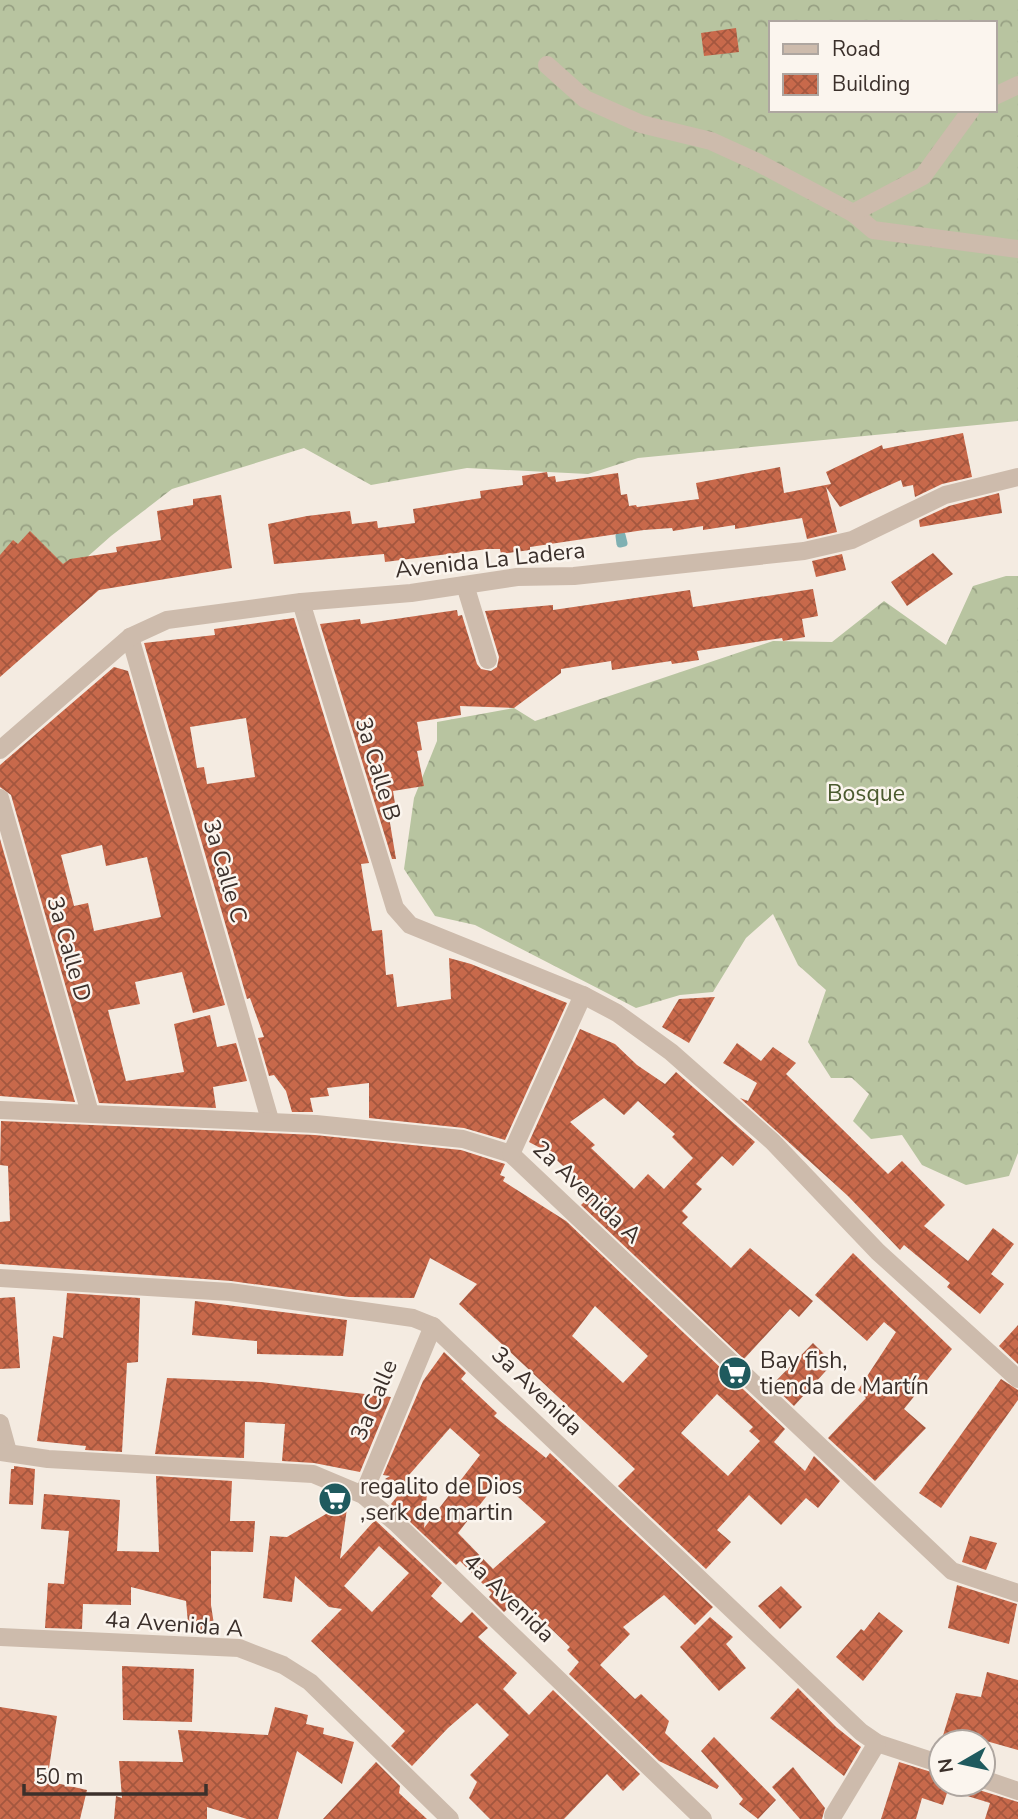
<svg xmlns="http://www.w3.org/2000/svg" width="1018" height="1819" viewBox="0 0 1018 1819" font-family="'Nunito Sans',sans-serif">
	<style>
		.forest { fill: url(#forest-crowns); fill-rule: evenodd }
		.lines { fill: none; stroke-linecap: round; stroke-linejoin: round }
		.stream { stroke: #7fb0b2; stroke-width: 7 }
		.building { fill: url(#building-cross-hatch); fill-rule: evenodd }
		.minor { stroke: #cdbbac; stroke-width: 18 }
		.labels { text-anchor: middle; dominant-baseline: central; stroke-width: 5; stroke-linejoin: round; paint-order: stroke }
		.street-label { font-size: 23px; fill: #3b302b; stroke: #fbf5ee }
		.park-label { font-size: 23px; fill: #4a5a2e; stroke: #fbf5ee }
		.poi-label { font-size: 23px; fill: #3b302b; stroke: #fbf5ee; text-anchor: start }
	</style>
	<defs>
		<pattern id="forest-crowns" width="20" height="18" patternUnits="userSpaceOnUse" patternTransform="scale(1.75)"><rect width="20" height="18" fill="#b8c4a0"/><path d="M2 6a3 3 0 1 1 6 0M12 15a3 3 0 1 1 6 0" fill="none" stroke="#97a083"/></pattern>
		<pattern id="building-cross-hatch" width="8" height="8" patternUnits="userSpaceOnUse" patternTransform="scale(1.75)"><rect width="8" height="8" fill="#c8694b"/><path d="M0 0l8 8M0 8l8-8" fill="none" stroke="#a4573f"/></pattern>
	</defs>
	<rect width="100%" height="100%" fill="#f4ebe1"/>
	<g class="forest">
		<path d="M 0,0 L 1018,0 L 1018,421 L 638,458 L 588,474 L 467,468 L 371,485 L 304,448 L 172,489 L 111,536 L 0,634 ZM 771,23 L 995,23 L 995,110 L 771,110 Z"/>
		<polygon points="1006,576 1018,576 1018,1153 1009,1176 966,1185 922,1165 902,1135 871,1139 853,1121 869,1094 852,1078 831,1078 808,1042 826,990 798,965 773,914 746,938 713,992 680,995 636,1008 475,925 435,916 404,869 414,798 437,741 437,722 514,708 535,721 773,641 832,642 884,601 946,645 973,586"/>
	</g>
	<g class="lines">
		<polygon class="stream" points="622,535 624,543 620,544 619,536"/>
	</g>
	<g class="building">
		<polygon points="736,28 739,52 704,56 701,33"/>
		<polygon points="963,433 972,477 942,484 915,497 913,485 903,487 901,480 840,507 826,487 837,532 807,539 802,518 735,529 735,525 703,530 703,526 673,531 672,528 644,530 530,547 530,550 501,554 500,549 488,549 385,562 384,554 274,564 268,524 307,516 350,511 352,524 377,521 378,528 415,523 413,509 481,498 480,491 523,485 522,476 547,472 548,477 555,476 556,482 618,473 621,495 627,494 629,506 636,505 637,507 699,499 696,483 780,467 784,493 831,484 826,472 882,445 883,449"/>
		<polygon points="999,493 1002,513 920,527 919,520 949,506"/>
		<polygon points="221,495 232,568 99,590 0,677 0,555 13,540 18,544 30,531 63,564 70,559 117,552 116,547 161,540 157,511 193,505 193,499"/>
		<polygon points="933,553 953,574 907,606 891,582"/>
		<polygon points="842,554 846,570 816,577 812,561"/>
		<polygon points="813,589 818,616 802,619 805,637 783,641 782,638 697,651 699,660 672,664 671,661 612,670 611,661 561,669 561,673 514,708 460,706 461,715 417,722 422,750 417,751 424,786 393,791 396,810 388,811 396,859 392,859 320,624 360,619 361,624 457,610 458,616 462,615 477,664 481,669 491,671 497,667 499,657 485,611 553,605 553,610 690,590 693,607"/>
		<path d="M 294,618 L 369,863 L 361,864 L 372,931 L 382,930 L 386,975 L 393,974 L 397,1007 L 451,999 L 449,958 L 471,964 L 567,1003 L 505,1140 L 464,1128 L 369,1118 L 369,1083 L 327,1088 L 329,1096 L 310,1098 L 313,1112 L 292,1112 L 286,1091 L 274,1075 L 269,1076 L 258,1038 L 264,1037 L 250,998 L 247,999 L 144,643 L 215,635 L 214,629 ZM 246,718 L 255,777 L 207,784 L 204,767 L 197,768 L 190,727 Z"/>
		<path d="M 114,667 L 128,671 L 225,1005 L 193,1013 L 182,972 L 135,982 L 140,1004 L 108,1010 L 126,1081 L 184,1072 L 174,1024 L 210,1015 L 217,1047 L 236,1043 L 247,1081 L 213,1087 L 216,1108 L 99,1103 L 11,795 L 0,787 L 0,765 ZM 102,845 L 106,866 L 147,857 L 161,917 L 94,931 L 88,903 L 74,906 L 61,855 Z"/>
		<polygon points="0,839 75,1102 0,1096"/>
		<polygon points="715,997 689,1043 662,1027 679,999"/>
		<path d="M 580,1029 L 615,1044 L 637,1065 L 665,1084 L 676,1072 L 755,1142 L 733,1166 L 722,1156 L 696,1184 L 702,1189 L 682,1211 L 688,1217 L 682,1223 L 731,1268 L 750,1248 L 813,1301 L 799,1317 L 790,1309 L 744,1359 L 581,1205 L 591,1195 L 574,1176 L 548,1152 L 529,1142 ZM 604,1098 L 624,1115 L 638,1101 L 675,1134 L 672,1137 L 693,1158 L 664,1189 L 648,1174 L 634,1189 L 591,1148 L 595,1145 L 570,1122 Z"/>
		<polygon points="737,1043 761,1061 773,1047 796,1063 786,1074 888,1174 902,1161 945,1205 924,1226 968,1261 993,1228 1014,1244 991,1274 1004,1284 980,1314 947,1287 950,1283 904,1245 900,1250 848,1196 740,1098 748,1101 757,1083 723,1063"/>
		<path d="M 1,1121 L 315,1135 L 461,1150 L 505,1164 L 500,1175 L 505,1177 L 503,1181 L 566,1221 L 785,1429 L 774,1442 L 805,1471 L 814,1456 L 840,1481 L 818,1508 L 806,1498 L 781,1525 L 749,1495 L 717,1530 L 731,1542 L 706,1569 L 618,1486 L 635,1469 L 459,1304 L 477,1284 L 430,1258 L 414,1298 L 349,1297 L 231,1281 L 0,1264 L 0,1222 L 10,1221 L 8,1166 L 0,1165 ZM 595,1306 L 648,1356 L 623,1383 L 572,1336 ZM 717,1394 L 753,1427 L 749,1431 L 760,1441 L 728,1476 L 681,1433 Z"/>
		<polygon points="853,1253 952,1349 904,1409 926,1428 875,1481 828,1438 866,1398 858,1390 896,1332 884,1322 867,1341 815,1295"/>
		<polygon points="67,1293 140,1298 138,1362 127,1363 122,1452 85,1450 86,1446 37,1441 53,1336 63,1338"/>
		<polygon points="15,1297 20,1368 0,1369 0,1298"/>
		<polygon points="195,1301 347,1320 343,1356 257,1354 257,1341 192,1335"/>
		<polygon points="1018,1325 1018,1364 999,1346"/>
		<polygon points="813,1343 833,1363 794,1406 772,1385"/>
		<path d="M 444,1352 L 466,1373 L 461,1379 L 497,1413 L 494,1416 L 546,1458 L 550,1453 L 713,1607 L 695,1625 L 664,1595 L 623,1627 L 630,1634 L 600,1665 L 635,1699 L 641,1694 L 669,1721 L 665,1733 L 719,1786 L 717,1789 L 659,1761 L 569,1674 L 579,1662 L 567,1650 L 570,1647 L 519,1598 L 504,1612 L 489,1597 L 492,1593 L 460,1561 L 456,1565 L 391,1504 L 400,1493 L 385,1479 L 390,1476 L 383,1475 L 423,1381 ZM 450,1428 L 480,1455 L 424,1528 L 427,1493 L 409,1475 ZM 499,1480 L 546,1522 L 493,1569 L 458,1533 Z"/>
		<polygon points="167,1378 261,1382 391,1397 360,1472 314,1463 282,1461 285,1424 245,1422 244,1458 155,1454"/>
		<polygon points="1001,1379 1018,1390 1018,1400 941,1508 919,1493"/>
		<polygon points="14,1466 35,1469 33,1505 9,1504 11,1469 14,1469"/>
		<polygon points="156,1476 232,1481 230,1521 255,1521 253,1552 211,1551 211,1605 215,1631 189,1634 186,1601 131,1587 131,1605 83,1604 82,1629 45,1628 48,1583 64,1584 69,1531 41,1529 44,1494 120,1500 117,1551 159,1552"/>
		<path d="M 348,1501 L 340,1559 L 375,1520 L 442,1583 L 431,1596 L 461,1623 L 472,1612 L 488,1628 L 478,1637 L 517,1673 L 503,1689 L 529,1715 L 553,1690 L 640,1774 L 623,1791 L 607,1774 L 564,1819 L 490,1819 L 469,1798 L 477,1782 L 470,1775 L 509,1735 L 477,1703 L 448,1728 L 412,1766 L 391,1746 L 405,1731 L 311,1641 L 342,1609 L 329,1607 L 295,1576 L 292,1602 L 263,1598 L 270,1536 L 287,1537 ZM 379,1546 L 409,1573 L 372,1612 L 344,1586 Z"/>
		<polygon points="970,1536 997,1543 986,1570 962,1562"/>
		<polygon points="957,1585 1017,1604 1009,1644 948,1628"/>
		<polygon points="781,1586 802,1607 780,1629 758,1606"/>
		<polygon points="879,1612 903,1631 863,1681 836,1657 861,1629 864,1631"/>
		<polygon points="710,1617 733,1637 726,1644 746,1668 719,1691 680,1647"/>
		<polygon points="122,1666 194,1669 192,1722 123,1720"/>
		<polygon points="987,1672 1018,1680 1018,1750 972,1737 970,1742 941,1742 956,1693 981,1697"/>
		<polygon points="798,1688 836,1727 861,1747 844,1776 770,1718"/>
		<polygon points="0,1707 57,1716 47,1781 87,1790 80,1819 0,1819"/>
		<polygon points="275,1707 308,1715 306,1724 324,1728 323,1734 354,1742 342,1784 297,1751 278,1819 247,1819 207,1807 207,1819 114,1819 116,1796 122,1798 119,1761 183,1762 178,1730 268,1735"/>
		<polygon points="714,1737 776,1800 758,1819 739,1804 743,1799 701,1751"/>
		<polygon points="376,1762 400,1786 399,1793 427,1819 323,1819"/>
		<polygon points="899,1762 941,1775 941,1784 973,1784 979,1790 1018,1802 1018,1819 985,1819 990,1803 948,1790 943,1805 922,1798 916,1819 881,1819"/>
		<polygon points="793,1767 825,1808 822,1819 800,1819 772,1787"/>
	</g>
	<g class="lines">
		<g class="minor">
			<polyline points="547,65 585,99 641,124 711,141 757,162 853,213 873,230 1018,249"/>
			<polyline points="995,96 1018,85"/>
			<polyline points="853,213 923,176 971,110"/>
			<polyline points="465,585 488,660"/>
			<polyline points="301,602 395,908 410,925 583,995 617,1013 671,1052 773,1142 878,1252 1018,1379"/>
			<polyline points="130,637 270,1120"/>
			<polyline points="0,750 130,637 167,620 301,602 411,593 517,577 574,576 804,551 852,540 945,495 1018,477"/>
			<polyline points="0,798 90,1113"/>
			<polyline points="0,1110 316,1124 463,1139 511,1154 952,1571 1018,1593"/>
			<polyline points="511,1154 583,995"/>
			<polyline points="0,1278 230,1292 413,1318 433,1326 861,1732 877,1743 941,1764"/>
			<polyline points="0,1423 8,1452"/>
			<polyline points="0,1452 48,1459 313,1474 363,1495 397,1524 703,1819"/>
			<polyline points="363,1495 433,1326"/>
			<polyline points="0,1637 239,1648 283,1665 310,1682 450,1819"/>
			<polyline points="983,1779 1018,1791"/>
			<polyline points="833,1816 877,1743"/>
		</g>
	</g>
	<defs>
		<symbol id="supermarket-disc" viewBox="-11 -11 22 22"><circle r="9.5" fill="#1f5a5e" stroke="#fbf5ee"/><path d="M-6-5.5h2.5l.6 2H6L4.5 2H-2.5L-4.4-4H-6ZM-1.5 3.2a1.3 1.3 0 1 0 .1 0ZM3 3.2a1.3 1.3 0 1 0 .1 0Z" fill="#fff"/></symbol>
	</defs>
	<g fill-rule="evenodd">
		<use href="#supermarket-disc" x="716" y="1354" width="38" height="38"/>
		<use href="#supermarket-disc" x="316" y="1480" width="38" height="38"/>
	</g>
	<g class="labels">
		<g class="street-label">
			<text transform="translate(490 560) rotate(-6)">Avenida La Ladera</text>
			<text transform="translate(378 769) rotate(73)">3a Calle B</text>
			<text transform="translate(225 871) rotate(74)">3a Calle C</text>
			<text transform="translate(69 949) rotate(74)">3a Calle D</text>
			<text transform="translate(587 1192) rotate(43)">2a Avenida A</text>
			<text transform="translate(537 1391) rotate(44)">3a Avenida</text>
			<text transform="translate(374 1400) rotate(-67)">3a Calle</text>
			<text transform="translate(509 1598) rotate(44)">4a Avenida</text>
			<text transform="translate(174 1624) rotate(4)">4a Avenida A</text>
		</g>
		<g class="park-label">
			<text x="866" y="793">Bosque</text>
		</g>
		<g class="poi-label">
			<text x="760" y="1360">Bay fish,<tspan x="760" dy="26">tienda de Martín</tspan></text>
			<text x="360" y="1486">regalito de Dios<tspan x="360" dy="26">,serk de martin</tspan></text>
		</g>
	</g>
	<rect x="769" y="21" width="228" height="91" fill="#fbf5ee" stroke="#aea6a0" stroke-width="2"/>
	<rect x="783" y="44" width="35" height="10" fill="#cdbbac" stroke="#aea6a0" stroke-width="2"/>
	<text x="832" y="56" font-size="21" fill="#3b302b">Road</text>
	<rect x="783" y="74" width="35" height="21" fill="url(#building-cross-hatch)" stroke="#aea6a0" stroke-width="2"/>
	<text x="832" y="91" font-size="21" fill="#3b302b">Building</text>
	<g transform="translate(962 1763) rotate(261)"><circle r="33" fill="#fbf5ee" stroke="#aea6a0" stroke-width="2"/>
	<path d="M0-5L12 26L0 18L-12 26Z" fill="#1f5a5e"/>
	<text y="-10" font-size="19" font-weight="bold" text-anchor="middle" fill="#3b302b">N</text>
	</g>
	<path d="M24 1784v10h182v-10" fill="none" stroke="#3b302b" stroke-width="3.5"/>
	<text x="35" y="1784" font-size="21" fill="#3b302b" stroke="#fbf5ee" stroke-width="5" paint-order="stroke">50 m</text>
</svg>
